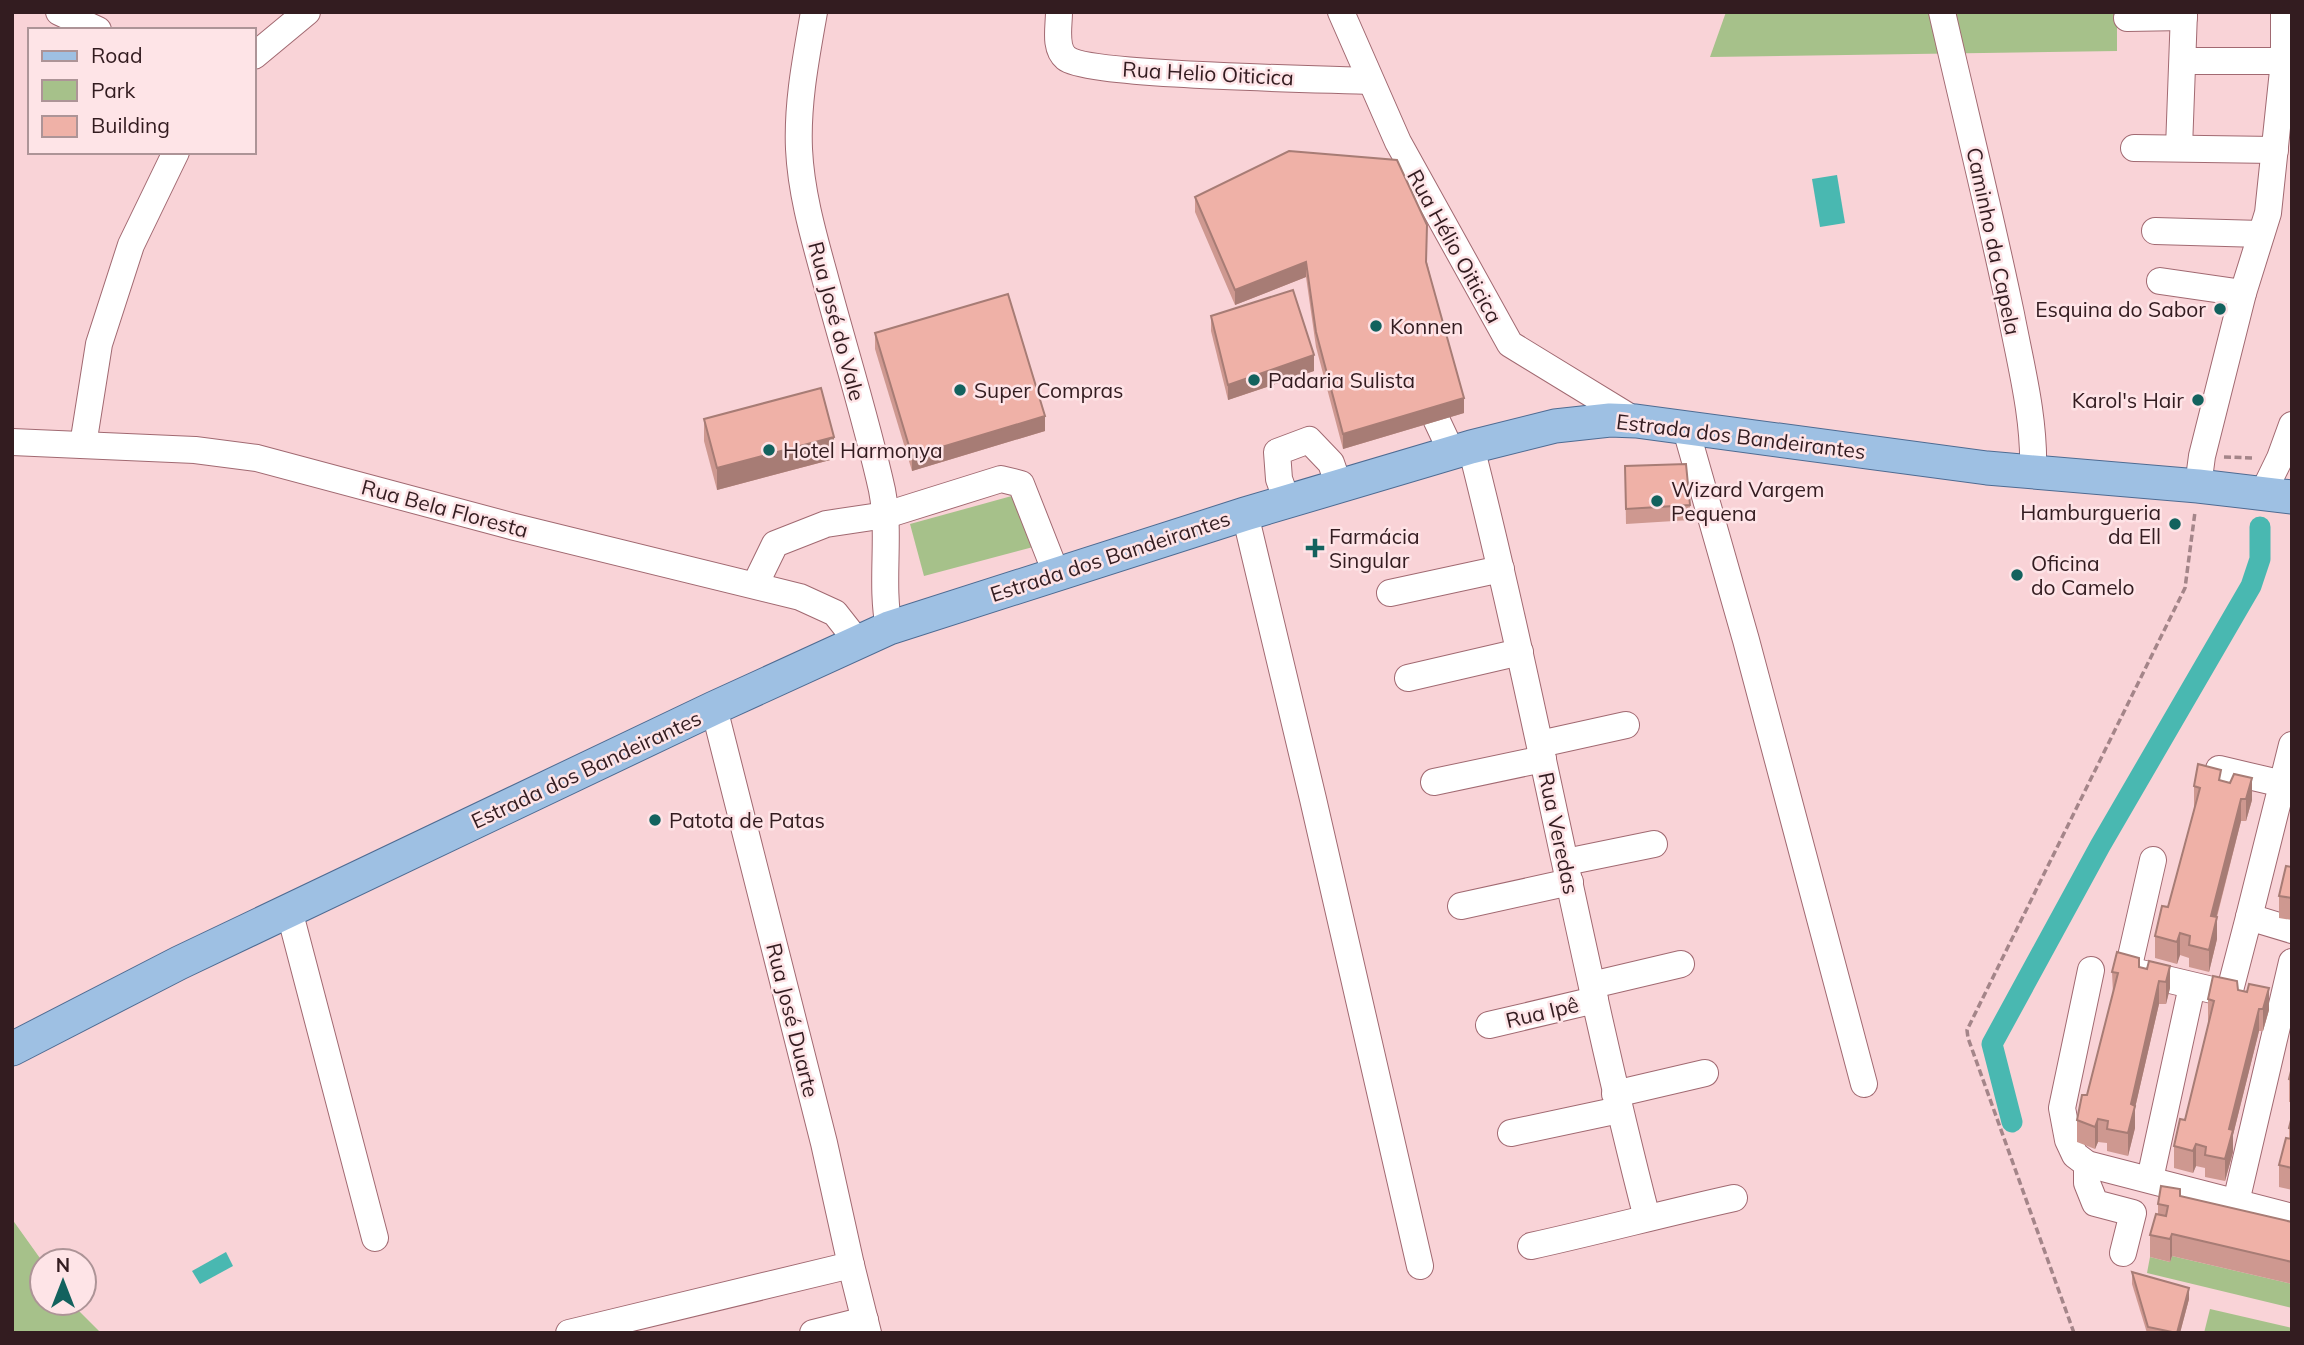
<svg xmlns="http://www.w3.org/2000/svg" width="2304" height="1345" viewBox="0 0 2304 1345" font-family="Mulish,sans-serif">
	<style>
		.green { fill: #a6c18a }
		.water { fill: #49b8b1 }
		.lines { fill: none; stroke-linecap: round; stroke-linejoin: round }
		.canal { stroke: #49b8b1; stroke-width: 21 }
		.minor-casing { stroke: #a16971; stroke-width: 28 }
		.major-casing { stroke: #4e6b92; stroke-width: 35 }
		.path { stroke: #a48589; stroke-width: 3.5; stroke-dasharray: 7 3.5; stroke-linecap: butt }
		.minor { stroke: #fff; stroke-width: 26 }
		.major { stroke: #9ec0e3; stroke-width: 33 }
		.wall { fill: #ce9890 }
		.shaded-wall { fill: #a77c75 }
		.building { fill: #efb1a7; stroke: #a77c75; stroke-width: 2 }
		.poi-dot { fill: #13625e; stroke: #fee4e7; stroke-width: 2.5 }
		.labels { text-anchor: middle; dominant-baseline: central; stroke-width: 5; stroke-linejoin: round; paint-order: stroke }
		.street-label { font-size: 21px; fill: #331c20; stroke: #fee4e7 }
		.poi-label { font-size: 21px; fill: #331c20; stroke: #fee4e7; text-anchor: start }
	</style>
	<rect width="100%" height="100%" fill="#f9d3d7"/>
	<g class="green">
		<polygon points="1726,12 2117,12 2117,51 1710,57"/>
		<polygon points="1023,493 1037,546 924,576 910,524"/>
		<polygon points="12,1219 42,1261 42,1303 71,1303 101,1333 12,1333"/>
		<polygon points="2172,1256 2292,1284 2292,1308 2147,1273 2150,1257 2170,1262"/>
		<polygon points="2210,1309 2292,1328 2292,1333 2204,1333"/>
	</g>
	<g class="water">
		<polygon points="1837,175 1845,223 1820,227 1812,179"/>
		<polygon points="226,1252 233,1266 200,1284 192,1271"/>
	</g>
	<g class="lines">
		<polyline class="canal" points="2012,1122 1992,1044 2100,846 2251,586 2260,559 2260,527"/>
		<defs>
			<g id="minor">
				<polyline points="59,12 98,30"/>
				<path d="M 814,12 C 806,58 797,103 799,149 C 801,192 813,234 824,274 C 843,346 866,418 882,490 C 891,536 880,582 889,628"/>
				<path d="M 1059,12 C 1059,27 1054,48 1066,58 C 1088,76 1326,79 1370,81"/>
				<polyline points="1341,12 1398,142 1510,344 1636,421"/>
				<path d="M 1942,12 C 1965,113 1990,213 2011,314 C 2021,366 2035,419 2033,472"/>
				<polyline points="2127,18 2184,17"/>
				<polyline points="254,56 307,12"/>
				<polyline points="2184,61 2284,61"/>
				<polyline points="2134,148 2275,150"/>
				<polyline points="2179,148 2184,12"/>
				<polyline points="2155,231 2261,234"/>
				<polyline points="2160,281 2243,293"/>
				<polyline points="1422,389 1452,453"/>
				<polyline points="1685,426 1746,640 1864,1084"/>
				<polyline points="12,442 195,450 257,458 511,526 800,597 835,613 857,641"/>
				<polyline points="83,445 99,344 131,245 176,152"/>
				<path d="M 1471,447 C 1536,703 1581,963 1647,1218"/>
				<polyline points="2198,486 2202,456 2243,293 2268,213 2284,61 2284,12"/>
				<polyline points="2263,493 2280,458 2292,425"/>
				<polyline points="1287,501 1279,479 1277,452 1309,440 1331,463 1339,486"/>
				<polyline points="1245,514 1313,799 1420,1266"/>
				<polyline points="755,585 775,544 826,524 886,515 1001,479 1021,484 1056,573"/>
				<polyline points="1390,593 1501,569"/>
				<polyline points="1408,678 1520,652"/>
				<polyline points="714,708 824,1143 851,1265 868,1333"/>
				<polyline points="1540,744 1626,725"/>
				<polyline points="2219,769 2283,784"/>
				<polyline points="1434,782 1543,759"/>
				<polyline points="2153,860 2128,970 2229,994 2249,917 2292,930"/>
				<polyline points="1566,862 1654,844"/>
				<polyline points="1461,906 1570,882"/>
				<polyline points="289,910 375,1238"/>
				<polyline points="2249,917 2292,745"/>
				<polyline points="2091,970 2062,1108 2068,1140 2075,1155 2087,1164 2292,1217"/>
				<polyline points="1592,985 1681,964"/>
				<polyline points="1489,1025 1595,1000"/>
				<polyline points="1615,1094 1705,1073"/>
				<polyline points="1511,1133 1619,1110"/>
				<polyline points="2087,1164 2087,1183 2095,1203 2133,1213 2123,1253"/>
				<polyline points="2150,1179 2192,986"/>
				<polyline points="2236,1202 2292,962"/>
				<path d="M 1531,1246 C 1599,1231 1666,1213 1734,1198"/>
				<polyline points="569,1333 851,1265"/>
				<polyline points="813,1333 865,1320"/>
			</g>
			<polyline id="major" points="12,1049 179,963 714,708 889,628 1245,514 1471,447 1555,426 1610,420 1636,421 1987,468 2198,486 2292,497"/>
		</defs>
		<use href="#minor" class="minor-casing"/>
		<use href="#major" class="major-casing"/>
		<g class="path">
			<polyline points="2224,457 2255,458"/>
			<polyline points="2074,1333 1968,1038 1967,1030 2185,588 2195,512"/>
		</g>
		<use href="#minor" class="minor"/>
		<use href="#major" class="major"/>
	</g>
	<g class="wall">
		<polygon points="1195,197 1427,262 1464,413 1343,449 1316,347 1306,277 1235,305 1195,212"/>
		<polygon points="1211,316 1314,371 1228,400 1211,331"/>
		<polygon points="875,333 1045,431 912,471 875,349"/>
		<polygon points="704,419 834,459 717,490 704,441"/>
		<polygon points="1625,466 1690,505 1690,520 1626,524"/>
		<polygon points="2221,781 2252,800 2246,821 2241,821 2217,917 2217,939 2209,972 2189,967 2189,958 2180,955 2177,964 2155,958 2155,936 2168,907 2194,809 2194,786"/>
		<polygon points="2292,867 2292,920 2279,918 2279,896"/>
		<polygon points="2170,966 2170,988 2166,1004 2159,1004 2135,1108 2135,1128 2128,1156 2107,1151 2107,1143 2098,1142 2095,1149 2077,1142 2077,1120 2087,1095 2113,994 2112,972 2139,967 2147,969"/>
		<polygon points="2238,990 2269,1010 2263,1031 2259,1031 2233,1135 2233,1152 2225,1181 2205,1177 2205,1168 2196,1166 2193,1173 2174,1168 2174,1146 2185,1120 2209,1021 2208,1021 2208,999"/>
		<polygon points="2292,1067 2292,1102 2289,1102 2289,1079"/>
		<polygon points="2292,1116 2292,1190 2279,1187 2279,1165 2289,1139 2289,1128"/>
		<polygon points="2180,1196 2292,1222 2292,1284 2172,1256 2170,1262 2150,1257 2150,1235 2158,1215 2158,1204"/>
		<polygon points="2132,1272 2189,1299 2180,1333 2147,1333 2132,1284"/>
	</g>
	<g class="shaded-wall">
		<polygon points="1306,262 1306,277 1235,305 1235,290"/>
		<polygon points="1314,355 1314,371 1228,400 1228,385"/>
		<polygon points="1464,398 1464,413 1343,449 1343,434"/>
		<polygon points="1045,416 1045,431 912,471 912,456"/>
		<polygon points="834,437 834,459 717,490 717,468"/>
		<polygon points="2252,778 2252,800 2246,821 2246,799"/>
		<polygon points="2241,799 2241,821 2211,938 2211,916"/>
		<polygon points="2217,917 2217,939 2209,972 2209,950"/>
		<polygon points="2180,933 2180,955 2177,964 2177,942"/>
		<polygon points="2170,966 2170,988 2166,1004 2166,982"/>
		<polygon points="2159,981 2159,1004 2135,1108 2135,1128 2128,1156 2128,1133 2131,1104"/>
		<polygon points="2269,988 2269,1010 2263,1031 2263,1009"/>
		<polygon points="2259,1009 2259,1031 2233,1135 2233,1152 2225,1181 2225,1159 2229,1129"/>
		<polygon points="2098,1119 2098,1142 2095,1149 2095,1127"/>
		<polygon points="2196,1144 2196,1166 2193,1173 2193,1151"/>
		<polygon points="2172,1234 2172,1256 2170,1262 2170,1239"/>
		<polygon points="2189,1288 2189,1299 2180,1333 2177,1333"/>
	</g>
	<g class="building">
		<polygon points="1289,151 1397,160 1427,225 1426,262 1464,398 1343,434 1316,332 1306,262 1235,290 1195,197"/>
		<polygon points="1293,290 1314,355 1228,385 1211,316"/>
		<polygon points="1008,294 1045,416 912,456 875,333"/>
		<polygon points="821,388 834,437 717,468 704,419"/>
		<polygon points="1686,464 1690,505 1626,509 1625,466"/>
		<polygon points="2198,764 2221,770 2219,780 2230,783 2234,774 2252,778 2246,799 2241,799 2211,916 2217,917 2209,950 2189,945 2190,936 2180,933 2177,942 2155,936 2162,906 2168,907 2200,788 2194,786"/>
		<polygon points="2286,866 2292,867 2292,898 2279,896"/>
		<polygon points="2117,952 2139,958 2139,967 2147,969 2149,961 2170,966 2166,982 2159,981 2131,1104 2135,1106 2128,1133 2107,1129 2108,1121 2098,1119 2095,1127 2077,1120 2082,1095 2087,1095 2118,973 2112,972"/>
		<polygon points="2213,976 2237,981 2238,990 2247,992 2249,984 2269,988 2263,1009 2259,1009 2229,1129 2233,1130 2225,1159 2205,1155 2206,1147 2196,1144 2193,1151 2174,1146 2180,1119 2185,1120 2214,1001 2208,999"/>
		<polygon points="2292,1067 2292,1080 2289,1079"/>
		<polygon points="2292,1116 2292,1129 2289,1128"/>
		<polygon points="2286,1138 2292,1139 2292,1168 2279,1165"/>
		<polygon points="2161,1186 2180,1189 2180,1196 2292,1222 2292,1262 2172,1234 2170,1239 2150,1235 2156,1214 2166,1216 2168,1206 2158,1204"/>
		<polygon points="2132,1272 2189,1288 2177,1333 2148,1327"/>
	</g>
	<g class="poi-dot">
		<circle cx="2220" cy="309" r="7"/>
		<circle cx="1376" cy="326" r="7"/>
		<circle cx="1254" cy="380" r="7"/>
		<circle cx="960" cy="390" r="7"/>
		<circle cx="2198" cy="400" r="7"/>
		<circle cx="769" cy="450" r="7"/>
		<circle cx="1657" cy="501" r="7"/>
		<circle cx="2175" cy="524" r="7"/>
		<path d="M1311.5 537.5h7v7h7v7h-7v7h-7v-7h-7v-7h7z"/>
		<circle cx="2017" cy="575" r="7"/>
		<circle cx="655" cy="820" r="7"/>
	</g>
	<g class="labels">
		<g class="street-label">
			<text transform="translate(1208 73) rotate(3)">Rua Helio Oiticica</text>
			<text transform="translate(1994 241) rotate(78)">Caminho da Capela</text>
			<text transform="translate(1455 246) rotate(61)">Rua Hélio Oiticica</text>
			<text transform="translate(837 321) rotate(75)">Rua José do Vale</text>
			<text transform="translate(1741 436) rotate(7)">Estrada dos Bandeirantes</text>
			<text transform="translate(445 508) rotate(15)">Rua Bela Floresta</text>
			<text transform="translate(1110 556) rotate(-18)">Estrada dos Bandeirantes</text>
			<text transform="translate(586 769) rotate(-25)">Estrada dos Bandeirantes</text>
			<text transform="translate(1559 833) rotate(78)">Rua Veredas</text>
			<text transform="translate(1542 1012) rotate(-13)">Rua Ipê</text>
			<text transform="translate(793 1020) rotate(76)">Rua José Duarte</text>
		</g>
		<g class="poi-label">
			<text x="2206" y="309" text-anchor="end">Esquina do Sabor</text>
			<text x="1390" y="326">Konnen</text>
			<text x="1268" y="380">Padaria Sulista</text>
			<text x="974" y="390">Super Compras</text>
			<text x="2184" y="400" text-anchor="end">Karol's Hair</text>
			<text x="783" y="450">Hotel Harmonya</text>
			<text x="1671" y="489">Wizard Vargem<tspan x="1671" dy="24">Pequena</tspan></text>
			<text x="2161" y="512" text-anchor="end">Hamburgueria<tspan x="2161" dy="24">da Ell</tspan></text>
			<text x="1329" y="536">Farmácia<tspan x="1329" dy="24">Singular</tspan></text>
			<text x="2031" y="563">Oficina<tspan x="2031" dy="24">do Camelo</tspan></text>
			<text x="669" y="820">Patota de Patas</text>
		</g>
	</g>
	<rect width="2304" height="1345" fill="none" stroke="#331c20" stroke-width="28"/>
	<rect x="28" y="28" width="228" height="126" fill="#fee4e7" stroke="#ad9497" stroke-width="2"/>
	<rect x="42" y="51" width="35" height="10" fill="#9ec0e3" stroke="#ad9497" stroke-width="2"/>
	<text x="91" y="63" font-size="21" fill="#331c20">Road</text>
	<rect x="42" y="80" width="35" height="21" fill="#a6c18a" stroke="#ad9497" stroke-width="2"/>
	<text x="91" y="98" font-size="21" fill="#331c20">Park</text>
	<rect x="42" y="116" width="35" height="21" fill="#efb1a7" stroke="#ad9497" stroke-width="2"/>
	<text x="91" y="133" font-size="21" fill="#331c20">Building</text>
	<g transform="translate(63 1282)"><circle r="33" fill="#fee4e7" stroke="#ad9497" stroke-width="2"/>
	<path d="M0-5L12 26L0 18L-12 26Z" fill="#13625e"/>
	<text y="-10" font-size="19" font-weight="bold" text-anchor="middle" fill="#331c20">N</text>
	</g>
</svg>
